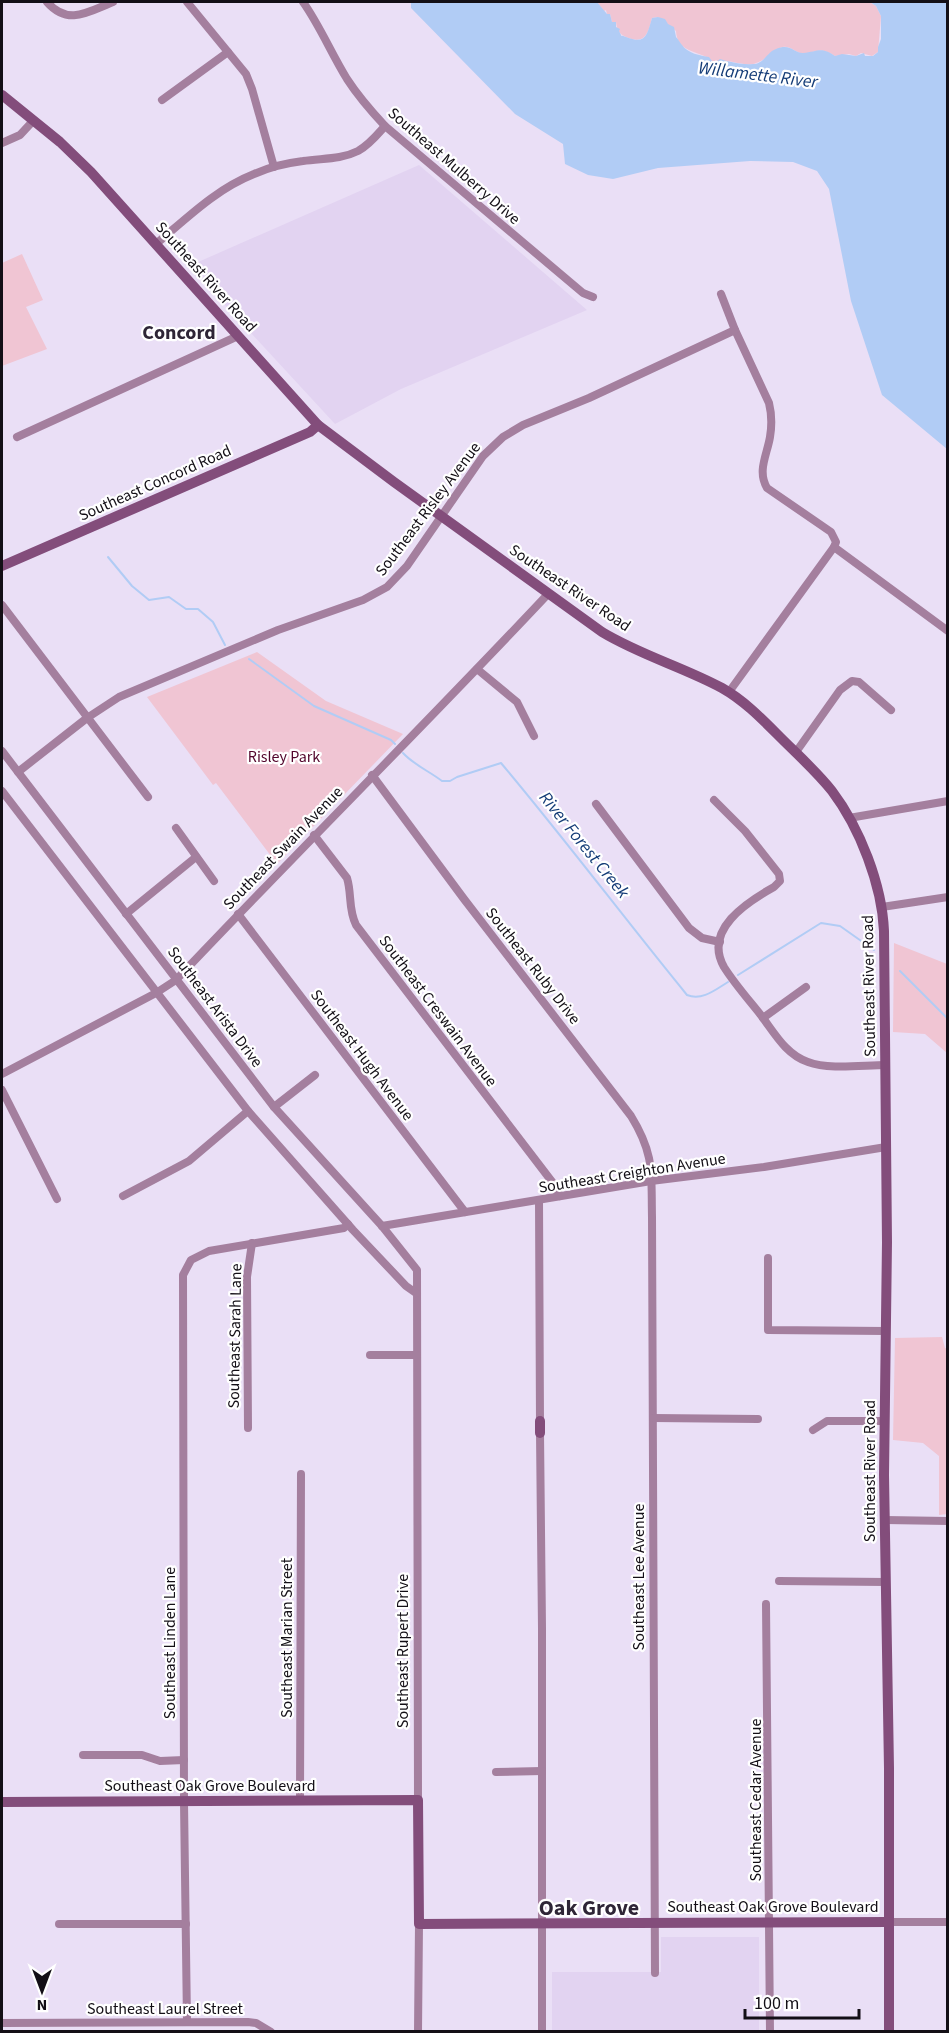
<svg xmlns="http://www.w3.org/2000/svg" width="949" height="2033" viewBox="0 0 949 2033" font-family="'Source Sans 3',sans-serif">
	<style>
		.built { fill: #e2d3f1 }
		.green { fill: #f0c5d3 }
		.water { fill: #b1ccf5 }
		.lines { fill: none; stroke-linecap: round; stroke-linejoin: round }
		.stream { stroke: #b1ccf5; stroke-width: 2 }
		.street { stroke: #a47f9e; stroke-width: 8 }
		.secondary { stroke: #834d7b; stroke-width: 10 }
		.labels { text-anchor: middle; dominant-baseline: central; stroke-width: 4.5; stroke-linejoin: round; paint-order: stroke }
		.street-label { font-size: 16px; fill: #130f16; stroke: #fff }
		.park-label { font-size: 16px; fill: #52052c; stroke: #fff }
		.water-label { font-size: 18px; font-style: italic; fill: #143c77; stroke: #fff }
		.quarter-label { font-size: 20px; font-weight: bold; fill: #2e2536; stroke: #fff }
		.district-label { font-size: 22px; font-weight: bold; fill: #2e2536; stroke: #fff }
	</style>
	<rect width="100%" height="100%" fill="#eadff6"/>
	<g class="built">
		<polygon points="419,165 587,310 401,389 335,424 189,266"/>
		<polygon points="661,1937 759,1937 759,2031 552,2031 552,1972 661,1972"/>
	</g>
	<g class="green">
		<path d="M 597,2 L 870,2 L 876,6 L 881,16 L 878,52 L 872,56 L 861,53 L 856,56 L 849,54 L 835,56 C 816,44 814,56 800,53 C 794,51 790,46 783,47 C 771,50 767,60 756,63 C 748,67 733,61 725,61 C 722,60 719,62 716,62 C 710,61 712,60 708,58 C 694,50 677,51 676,31 L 658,17 L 652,18 C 648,34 645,45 626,37 C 619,34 617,30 616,22 L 612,22 L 610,14 L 607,14 L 606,10 L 604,11 Z"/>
		<polygon points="22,254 43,300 26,307 47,349 2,366 2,263"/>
		<polygon points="257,652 326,701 403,734 277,864 216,783 213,785 147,697"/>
		<polygon points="894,943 947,964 947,1053 925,1034 893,1032"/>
		<polygon points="942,1337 945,1348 948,1349 948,1514 939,1515 939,1456 923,1443 893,1440 895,1338"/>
	</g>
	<path class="water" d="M 411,2 L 597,2 L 607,14 L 610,14 L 612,22 L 616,22 L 616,27 L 620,29 L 619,31 C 624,40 618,33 626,37 C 646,45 647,35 652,18 L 658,17 L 665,19 L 668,24 L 674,27 L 676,37 C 679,40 680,43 682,45 C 687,53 701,56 709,57 L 712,61 L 716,62 L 720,59 C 730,62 742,65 753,64 C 764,64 767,52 776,49 C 791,43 793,53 803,53 C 817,52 821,46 835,56 L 842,54 L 856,56 L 864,53 L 865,56 L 873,56 L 878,52 L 878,47 L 881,39 L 881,16 L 876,6 L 870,2 L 947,2 L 947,449 L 882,395 L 851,301 L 829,189 L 817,171 L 793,162 L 750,161 L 658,168 L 613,179 L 588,175 L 565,164 L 563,144 L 515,114 L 411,8 Z"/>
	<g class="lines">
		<g class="stream">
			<polyline points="108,557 132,586 149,600 169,597 186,609 198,609 213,622 225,645"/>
			<polyline points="249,659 314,706 391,740 395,744"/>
			<path d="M 403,753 C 414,765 429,771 442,781 L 450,781 L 457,777 L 501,763 C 565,839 624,918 687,995 C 702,1001 715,990 728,982"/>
			<polyline points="900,971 948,1019"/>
			<polyline points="738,975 821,923 840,926 874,950"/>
		</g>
		<g class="street">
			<path d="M 47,2 C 68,26 88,12 113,2"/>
			<polyline points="187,2 246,74 252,89 274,167"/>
			<path d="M 303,2 C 320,26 331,53 347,79 C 358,96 371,111 385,126 L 583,293 L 593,297"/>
			<polyline points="162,100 228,52"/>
			<polyline points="2,143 20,135 33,121"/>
			<path d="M 156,244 C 187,218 216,189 254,174 C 270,167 286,163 303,161 C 322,158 340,160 358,151 C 369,145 377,135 385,126"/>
			<path d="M 721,294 L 735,330 L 769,403 C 772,415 772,425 770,437 C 767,455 757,471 767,488 L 831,532 L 836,542 L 834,547 L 729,692"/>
			<polyline points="17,437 238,336"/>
			<polyline points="834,547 948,631"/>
			<polyline points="2,605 148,797"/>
			<polyline points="477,669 517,702 534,736"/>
			<polyline points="2,751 274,1107 382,1226 417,1270 418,1800"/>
			<polyline points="796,752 840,690 852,681 859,682 891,710"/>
			<polyline points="18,772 87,718 119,697 278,630 363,600 387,587 407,566 483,456 503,437 523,425 589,398 735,330"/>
			<path d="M 372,775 L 464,899 L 631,1116 C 655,1155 651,1173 652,1217 L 655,1973"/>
			<polyline points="2,791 248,1111 353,1230 406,1286 416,1293"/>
			<path d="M 714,800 L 745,831 L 779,874 L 780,881 L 774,887 C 747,902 703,930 724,967 C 734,983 748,999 760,1014 C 774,1032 785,1054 808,1062 C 829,1070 863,1065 886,1065"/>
			<polyline points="596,804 689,928 702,938 720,942"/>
			<polyline points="849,818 948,801"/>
			<polyline points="176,828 214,881"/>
			<path d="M 314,835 L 347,878 C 352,894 348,909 356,925 L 553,1183 L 560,1196"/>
			<polyline points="882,907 948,897"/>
			<polyline points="126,914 196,857"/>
			<polyline points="238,914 465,1212"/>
			<polyline points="763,1018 806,987"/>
			<path d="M 2,1074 L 156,993 L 176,980 C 299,850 426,724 548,594"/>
			<polyline points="2,1090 57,1199"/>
			<polyline points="274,1107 315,1075"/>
			<polyline points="123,1196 189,1161 248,1111"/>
			<polyline points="539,1200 540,1421"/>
			<polyline points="382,1226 651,1181 764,1167 886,1147"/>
			<polyline points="768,1258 768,1330 885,1331"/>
			<polyline points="370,1355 417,1355"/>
			<polyline points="653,1418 758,1419"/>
			<polyline points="248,1428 247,1277 252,1243"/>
			<polyline points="813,1430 827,1421 885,1421"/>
			<polyline points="540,1433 542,1628 542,2032"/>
			<polyline points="885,1520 948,1521"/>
			<polyline points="779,1581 886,1582"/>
			<polyline points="766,1604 770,2032"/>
			<polyline points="83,1755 142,1755 160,1761 184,1760"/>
			<polyline points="496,1772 542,1771"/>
			<polyline points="300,1801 301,1474"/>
			<polyline points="888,1922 948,1922"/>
			<polyline points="59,1924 186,1924"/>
			<polyline points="187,2022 184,1802 183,1275 191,1260 209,1251 344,1228 348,1224"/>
			<polyline points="2,2023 248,2022 256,2023 271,2032"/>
			<polyline points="418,2032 419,1924"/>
		</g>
		<g class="secondary">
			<path d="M 2,95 L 60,142 L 91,172 L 318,425 L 394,482 L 602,632 C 640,655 683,667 722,688 C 745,701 763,720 781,738 C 798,755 817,772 832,791 C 860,828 882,885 884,931 L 887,1242 L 884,1475 L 889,1768 L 889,2032"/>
			<polyline points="2,566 310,432 318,425"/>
			<polyline points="540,1421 540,1433"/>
			<polyline points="2,1802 418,1800 419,1924 888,1922"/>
		</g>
	</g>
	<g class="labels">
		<g class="street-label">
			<text transform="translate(454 166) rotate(41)">Southeast Mulberry Drive</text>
			<text transform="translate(206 277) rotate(48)">Southeast River Road</text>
			<text transform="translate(155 483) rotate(-24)">Southeast Concord Road</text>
			<text transform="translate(428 509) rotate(-53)">Southeast Risley Avenue</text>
			<text transform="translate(570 588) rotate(34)">Southeast River Road</text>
			<text transform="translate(283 848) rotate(-46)">Southeast Swain Avenue</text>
			<text transform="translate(533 966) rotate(52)">Southeast Ruby Drive</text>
			<text transform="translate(869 986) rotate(-91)">Southeast River Road</text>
			<text transform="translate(215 1007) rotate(53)">Southeast Arista Drive</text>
			<text transform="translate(438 1011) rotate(53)">Southeast Creswain Avenue</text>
			<text transform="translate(362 1055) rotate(53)">Southeast Hugh Avenue</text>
			<text transform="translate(632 1173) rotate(-9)">Southeast Creighton Avenue</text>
			<text transform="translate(235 1336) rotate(-89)">Southeast Sarah Lane</text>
			<text transform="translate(870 1471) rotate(-90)">Southeast River Road</text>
			<text transform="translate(639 1577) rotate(-90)">Southeast Lee Avenue</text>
			<text transform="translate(287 1638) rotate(-90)">Southeast Marian Street</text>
			<text transform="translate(170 1643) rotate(-90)">Southeast Linden Lane</text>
			<text transform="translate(403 1651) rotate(-90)">Southeast Rupert Drive</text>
			<text x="210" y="1786">Southeast Oak Grove Boulevard</text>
			<text transform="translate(756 1800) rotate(-90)">Southeast Cedar Avenue</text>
			<text x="773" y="1907">Southeast Oak Grove Boulevard</text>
			<text x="165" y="2009">Southeast Laurel Street</text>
		</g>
		<g class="park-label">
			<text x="284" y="757">Risley Park</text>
		</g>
		<g class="water-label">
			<text transform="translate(758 75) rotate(7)">Willamette River</text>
			<text transform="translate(584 845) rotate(51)">River Forest Creek</text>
		</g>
		<g class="quarter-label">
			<text x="179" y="333">Concord</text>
		</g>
		<g class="district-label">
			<text x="589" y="1908">Oak Grove</text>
		</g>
	</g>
	<rect width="949" height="2033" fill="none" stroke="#130f16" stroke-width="6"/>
	<g transform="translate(42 1991) rotate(180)" stroke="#ffffff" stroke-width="4.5" paint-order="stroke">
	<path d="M0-4.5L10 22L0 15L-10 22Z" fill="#130f16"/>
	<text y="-9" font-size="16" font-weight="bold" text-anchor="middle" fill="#130f16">N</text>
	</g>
	<path d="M745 2009v9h114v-9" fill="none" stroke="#130f16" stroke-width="3"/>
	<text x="754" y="2009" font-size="18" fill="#130f16" stroke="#ffffff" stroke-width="4.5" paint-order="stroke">100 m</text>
</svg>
